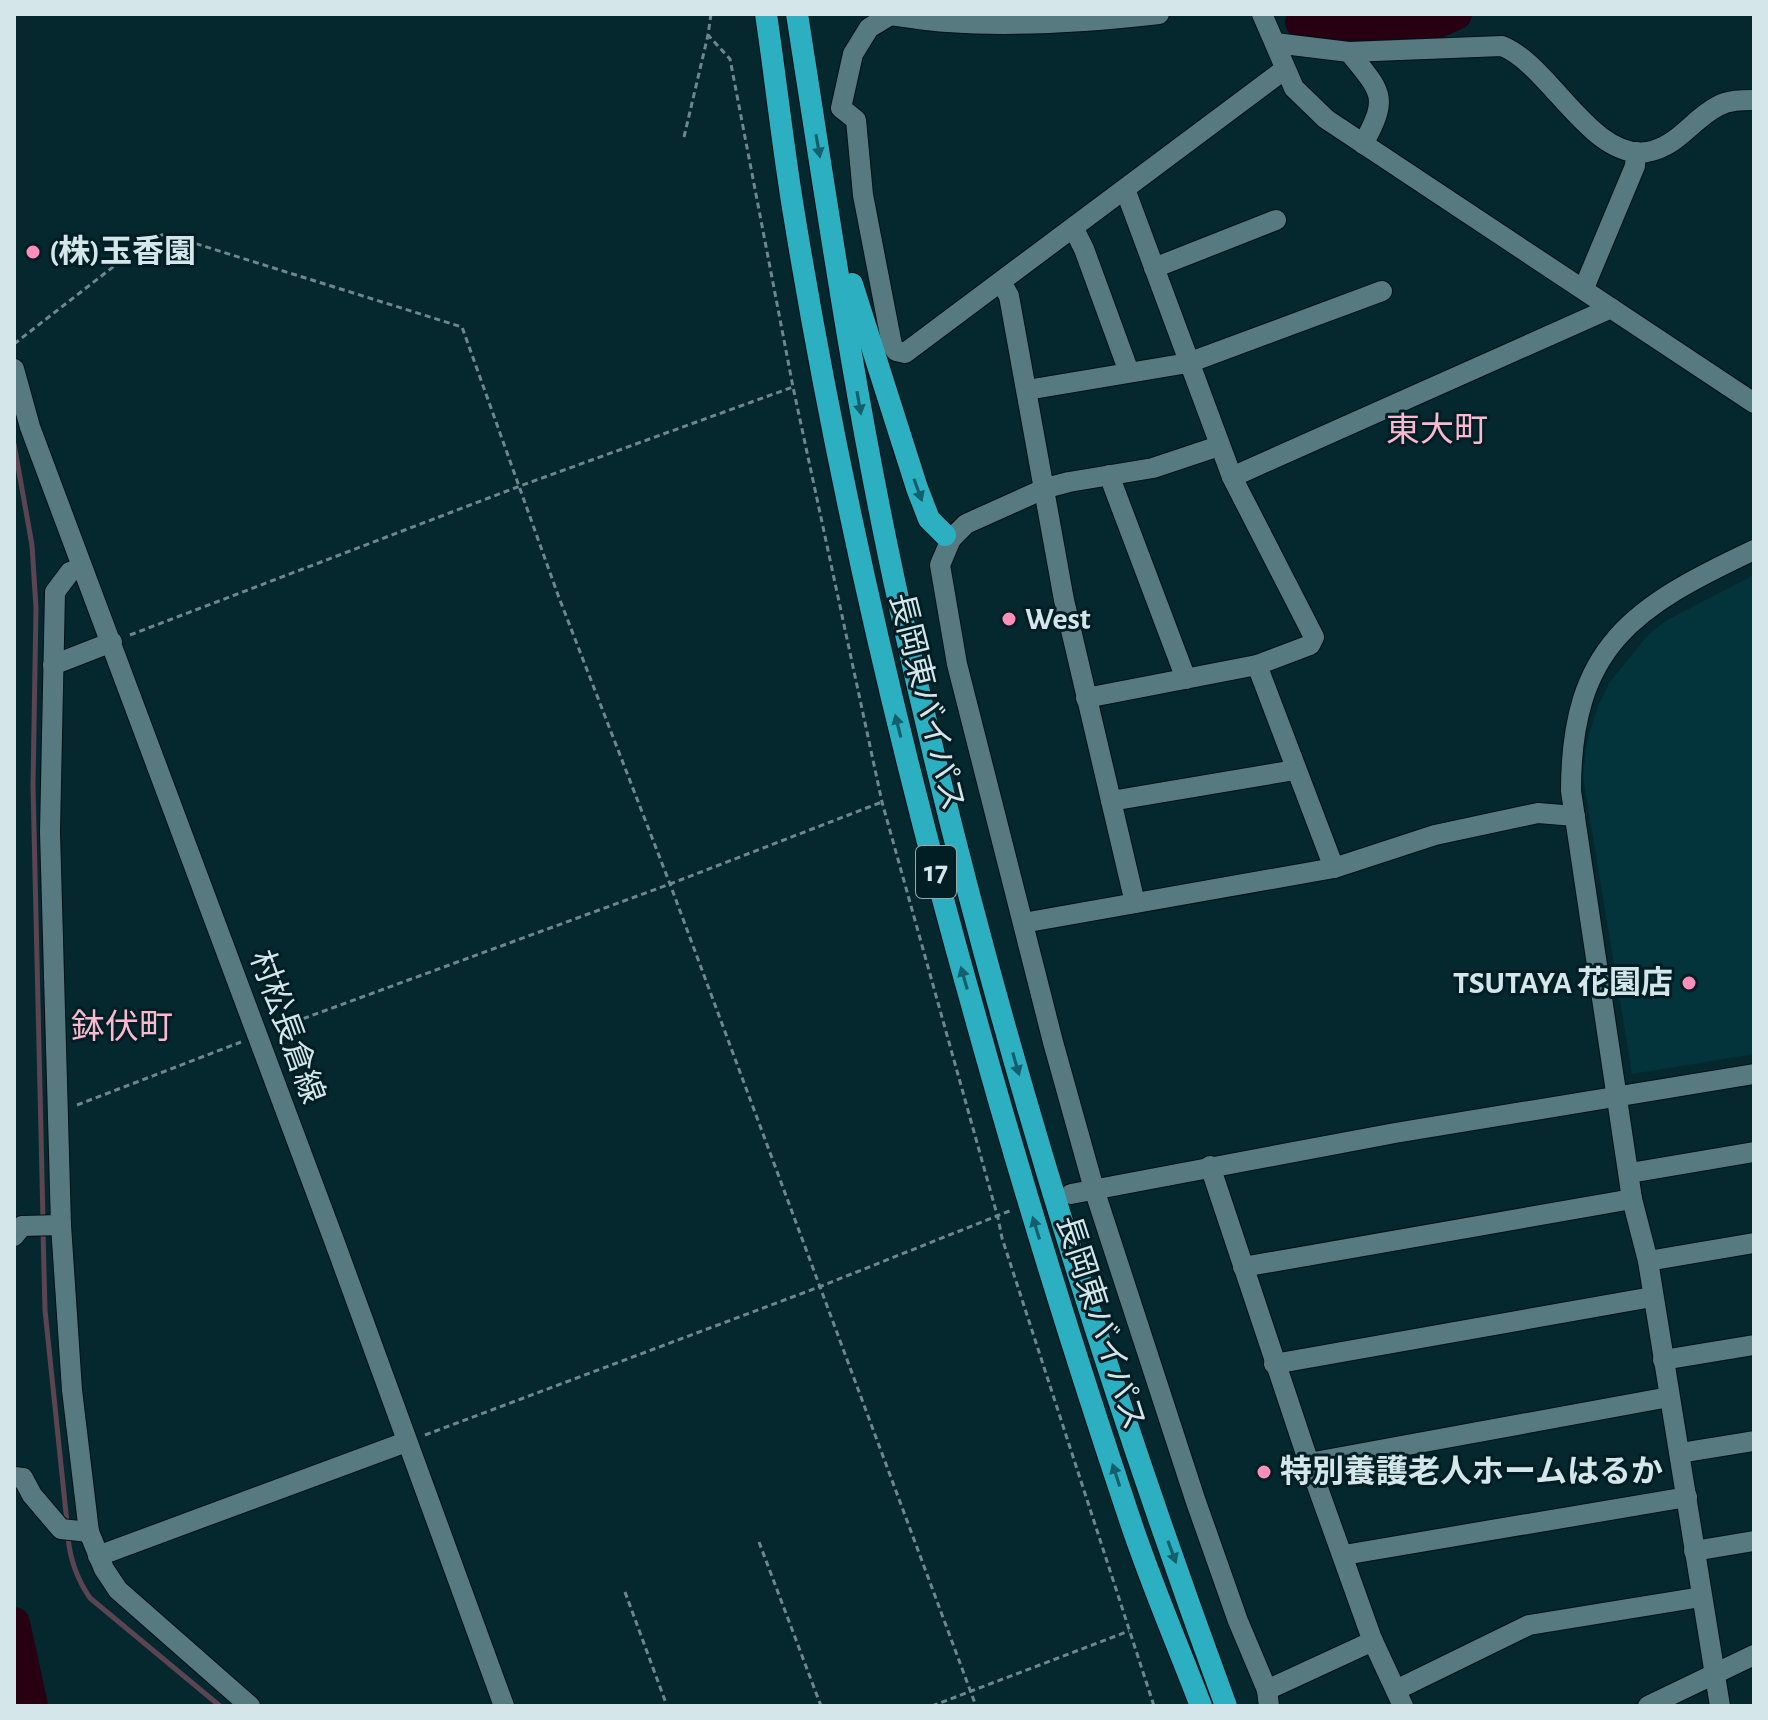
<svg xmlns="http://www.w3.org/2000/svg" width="1768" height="1720" viewBox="0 0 1768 1720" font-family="'Alegreya Sans','Noto Sans JP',sans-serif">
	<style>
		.built { fill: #04343b }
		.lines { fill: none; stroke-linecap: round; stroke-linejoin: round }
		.stream { stroke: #5b4552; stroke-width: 5 }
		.river { stroke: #270011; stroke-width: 32 }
		.minor-casing { stroke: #001014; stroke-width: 22 }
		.tertiary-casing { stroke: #001014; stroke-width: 22 }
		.secondary-casing { stroke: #001014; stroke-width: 22 }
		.trunk-casing { stroke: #001014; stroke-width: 24 }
		.path { stroke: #6d888d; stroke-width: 3; stroke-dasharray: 6 4; stroke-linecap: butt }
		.minor { stroke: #577a80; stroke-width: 20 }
		.tertiary { stroke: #577a80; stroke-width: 20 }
		.secondary { stroke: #577a80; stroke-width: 20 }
		.trunk { stroke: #2bafc1; stroke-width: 22 }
		.oneway { fill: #135f6b }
		.poi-dot { fill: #ff8eb9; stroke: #001e24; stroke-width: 3 }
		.labels { text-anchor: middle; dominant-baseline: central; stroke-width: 6; stroke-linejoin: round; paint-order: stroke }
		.shield { fill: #001e24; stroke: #94aaaf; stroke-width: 2 }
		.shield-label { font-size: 30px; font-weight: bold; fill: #d4e6ea }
		.poi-label { font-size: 32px; font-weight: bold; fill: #d4e6ea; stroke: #001e24; text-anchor: start }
		.street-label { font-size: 32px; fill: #d4e6ea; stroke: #001e24 }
		.neighbourhood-label { font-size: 34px; fill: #fab9cf; stroke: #001e24 }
	</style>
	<rect width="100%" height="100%" fill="#04282e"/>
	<polygon class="built" points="1754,575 1754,1054 1632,1074 1583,776 1587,743 1597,708 1609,683 1649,634 1667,620"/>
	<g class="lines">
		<g class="stream">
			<polyline points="14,444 32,545 36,608 33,786 43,1220"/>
			<polyline points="43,1230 45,1310 67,1523"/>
			<path d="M 68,1537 C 70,1560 77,1579 90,1598 L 220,1706"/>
		</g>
		<g class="river">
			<polyline points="1301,22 1319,29 1427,27 1456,14"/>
			<polyline points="14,1623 32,1706"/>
		</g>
		<defs>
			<g id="minor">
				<polyline points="892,14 869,28 853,54 841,108 856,120 863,195 892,345 896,351 905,353 1285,69"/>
				<path d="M 1275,43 L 1349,52 L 1502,46 C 1550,65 1591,160 1647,152 C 1679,146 1691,120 1718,106 C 1729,100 1742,100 1754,100"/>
				<path d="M 1349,52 C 1381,92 1390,96 1363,144"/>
				<polyline points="1074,229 1084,249 1129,372"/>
				<polyline points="1154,268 1276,220"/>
				<polyline points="1001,282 1009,296 1064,600 1135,903"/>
				<polyline points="1584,288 1635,166 1636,152"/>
				<polyline points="1027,390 1188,363 1382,291"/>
				<polyline points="1109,475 1186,679"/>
				<polyline points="1232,477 1611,308"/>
				<polyline points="945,535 951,539 940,565 957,664 1053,1042 1094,1189 1195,1499 1238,1621 1267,1690 1269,1706"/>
				<polyline points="951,539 966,524 1046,488 1069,482 1153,468 1219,446"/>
				<polyline points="82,568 70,572 55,592 50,832 61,1225 72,1390 89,1532 104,1569 118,1590 250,1706"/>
				<polyline points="53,665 112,642"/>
				<polyline points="1257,665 1334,868"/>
				<polyline points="1086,698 1257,665 1310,645 1314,637 1232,477 1125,189"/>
				<polyline points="1111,801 1295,770"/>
				<polyline points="1023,923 1334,868 1435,835 1538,813 1575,816"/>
				<polyline points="1210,1166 1309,1463 1372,1639 1403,1706"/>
				<polyline points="1630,1173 1754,1152"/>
				<polyline points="14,1236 22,1226 61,1225"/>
				<polyline points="1648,1261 1754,1243"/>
				<polyline points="1243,1267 1632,1199"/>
				<polyline points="1663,1360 1754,1345"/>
				<polyline points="1274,1364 1652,1297"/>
				<polyline points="1680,1453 1754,1441"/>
				<polyline points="1309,1463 1669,1397"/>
				<polyline points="14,1477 23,1478 32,1495 61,1529 89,1532"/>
				<polyline points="1694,1551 1754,1541"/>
				<polyline points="1344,1555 1687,1497"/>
				<polyline points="98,1556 406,1442"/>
				<polyline points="1267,1690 1373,1641"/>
				<polyline points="1396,1690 1529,1625 1701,1597"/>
				<polyline points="1648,1706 1754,1655"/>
			</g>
			<g id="tertiary">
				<polyline points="1262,14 1294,88 1326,119 1754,403"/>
				<polyline points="1071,1194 1395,1133 1754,1074"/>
				<path d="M 1720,1706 L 1648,1261 L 1632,1199 L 1571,791 C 1571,646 1633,607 1754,550"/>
			</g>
			<g id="secondary">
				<path d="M 879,14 C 902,16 924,21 947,22 C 1018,27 1089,22 1159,14"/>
				<polyline points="14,369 30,427 335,1243 504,1706"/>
			</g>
			<g id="trunk">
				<path d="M 766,14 C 776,81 783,148 794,214 C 838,484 900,750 974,1012 C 1021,1182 1073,1350 1129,1517 C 1150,1581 1177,1643 1201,1706"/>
				<path d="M 797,14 C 828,211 856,408 899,603 C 981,978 1093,1346 1226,1706"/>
				<polyline points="852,284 917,488 929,519 945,535"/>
			</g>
		</defs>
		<use href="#minor" class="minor-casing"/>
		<use href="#tertiary" class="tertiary-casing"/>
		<use href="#secondary" class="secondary-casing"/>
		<use href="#trunk" class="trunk-casing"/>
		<g class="path">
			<polyline points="711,14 708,35 730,59 793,387 882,802 998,1218 1002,1238 1154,1706"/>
			<polyline points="684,137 708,35"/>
			<polyline points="14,344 149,239 165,234 462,327 558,595 670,884 976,1706"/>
			<polyline points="130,635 520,486 793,387"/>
			<polyline points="275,1029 670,884 882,802"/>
			<polyline points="77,1105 241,1042"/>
			<polyline points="425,1435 819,1287 1012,1210"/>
			<polyline points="759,1542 821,1706"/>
			<polyline points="625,1592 667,1706"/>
			<polyline points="932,1706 1129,1631"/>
		</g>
		<use href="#minor" class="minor"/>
		<use href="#tertiary" class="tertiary"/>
		<use href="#secondary" class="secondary"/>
		<use href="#trunk" class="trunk"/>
	</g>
	<defs><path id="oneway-solid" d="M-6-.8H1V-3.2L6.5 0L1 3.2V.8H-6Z" transform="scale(2)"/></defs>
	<g class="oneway">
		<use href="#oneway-solid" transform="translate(818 146) rotate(80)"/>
		<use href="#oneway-solid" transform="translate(859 403) rotate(80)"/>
		<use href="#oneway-solid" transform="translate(918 490) rotate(70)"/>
		<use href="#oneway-solid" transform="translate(898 726) rotate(-104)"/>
		<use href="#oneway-solid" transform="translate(964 978) rotate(-106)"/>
		<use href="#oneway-solid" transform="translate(1016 1064) rotate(74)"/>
		<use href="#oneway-solid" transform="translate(1036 1228) rotate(-107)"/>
		<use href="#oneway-solid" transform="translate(1116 1475) rotate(-108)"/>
		<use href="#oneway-solid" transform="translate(1172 1552) rotate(70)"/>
	</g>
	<g class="poi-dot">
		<circle cx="33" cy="252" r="8"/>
		<circle cx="1009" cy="619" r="8"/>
		<circle cx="1689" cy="983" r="8"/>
		<circle cx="1264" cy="1472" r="8"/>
	</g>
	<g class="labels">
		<rect class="shield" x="916" y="846" width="40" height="52" rx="6"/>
		<g class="shield-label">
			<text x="936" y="872">17</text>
		</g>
		<g class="poi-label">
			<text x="49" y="252">(株)玉香園</text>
			<text x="1025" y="619">West</text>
			<text x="1673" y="983" text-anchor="end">TSUTAYA 花園店</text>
			<text x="1280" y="1472">特別養護老人ホームはるか</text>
		</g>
		<g class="street-label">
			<text transform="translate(927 702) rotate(76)">長岡東バイパス</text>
			<text transform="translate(287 1027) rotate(70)">村松長倉線</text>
			<text transform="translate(1101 1323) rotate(72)">長岡東バイパス</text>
		</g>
		<g class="neighbourhood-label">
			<text x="1437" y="431">東大町</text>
			<text x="122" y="1028">鉢伏町</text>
		</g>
	</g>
	<rect width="1768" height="1720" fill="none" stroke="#d4e6ea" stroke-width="32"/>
</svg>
